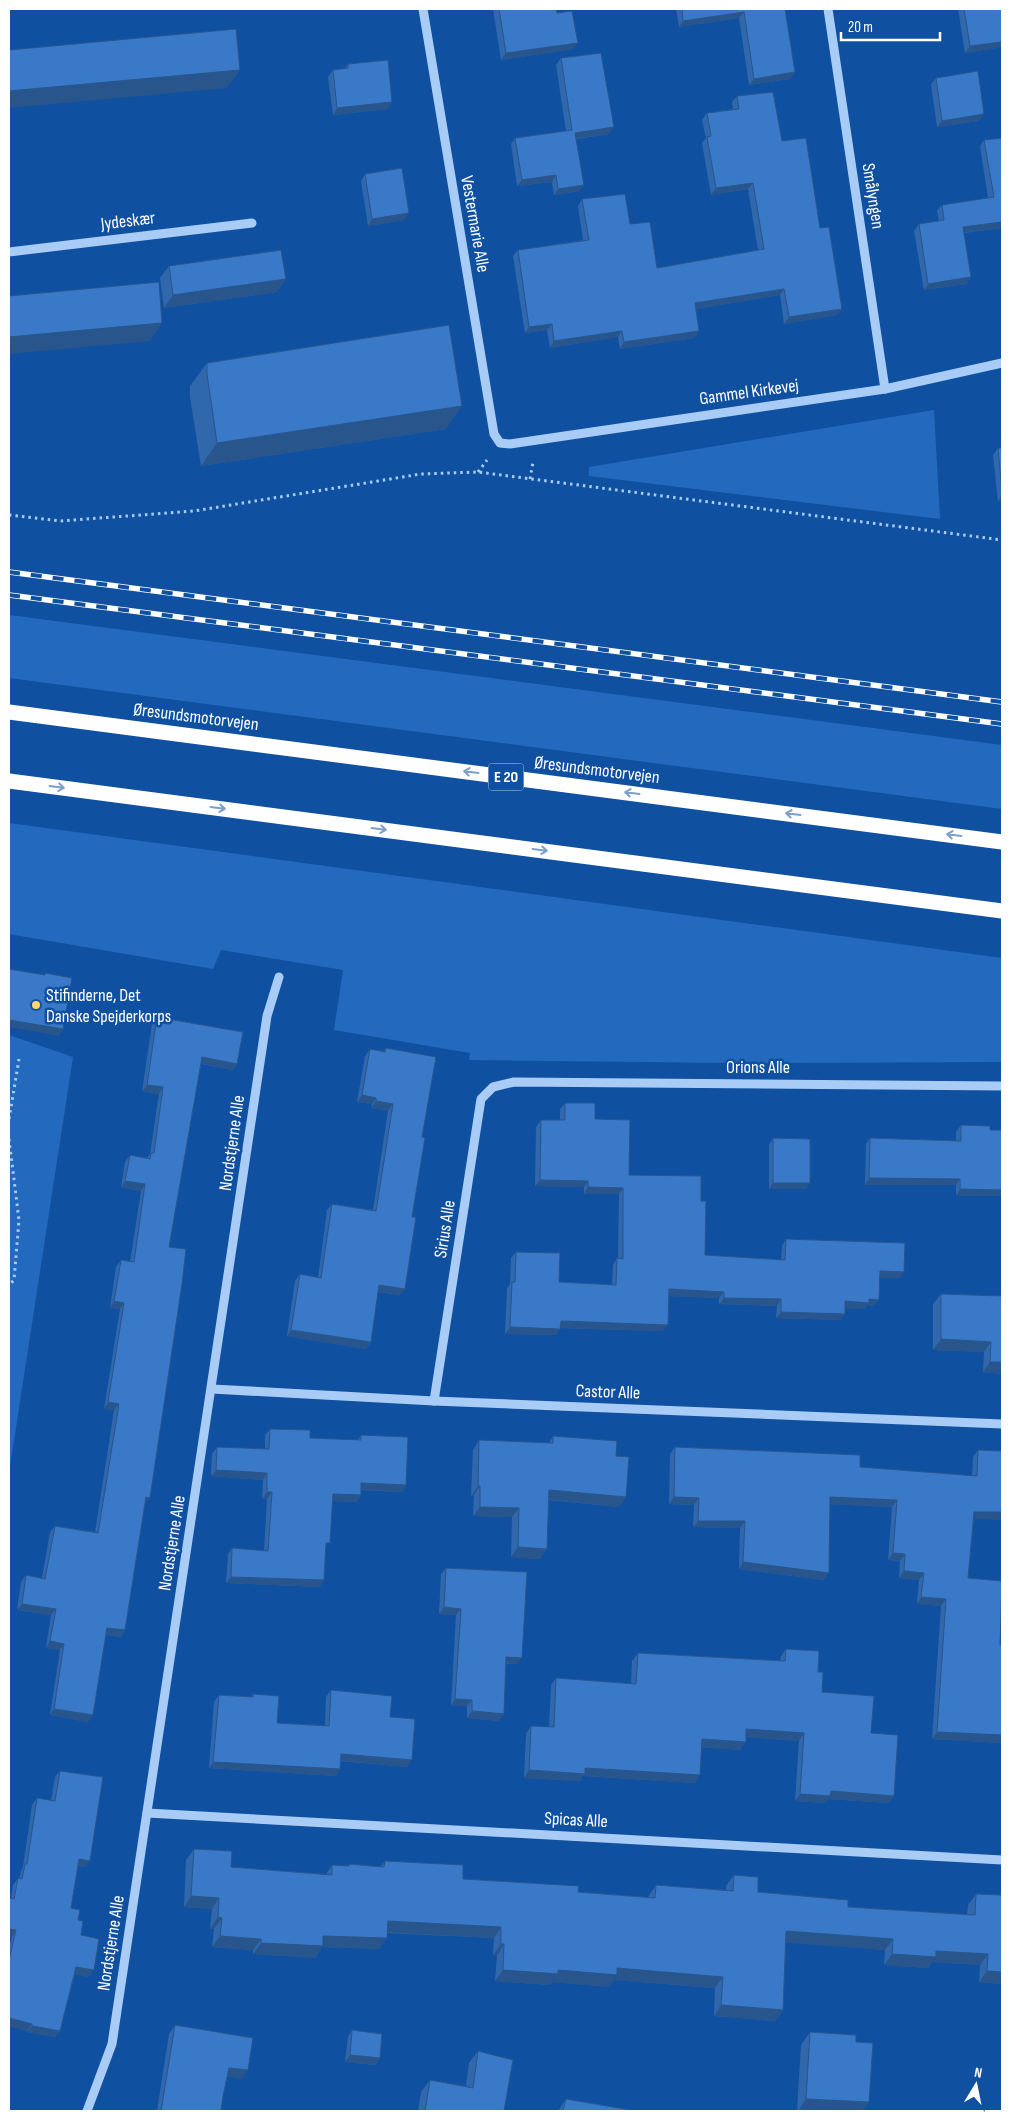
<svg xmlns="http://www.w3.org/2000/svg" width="1011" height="2120" viewBox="0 0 1011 2120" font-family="'Sofia Sans Condensed',sans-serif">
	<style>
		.green { fill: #236abf }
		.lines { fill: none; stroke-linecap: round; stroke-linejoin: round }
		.path { stroke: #a8ccf5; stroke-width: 3; stroke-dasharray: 2.5 4; stroke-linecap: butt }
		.minor { stroke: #a8ccf5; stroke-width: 9 }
		.highway { stroke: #fff; stroke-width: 15 }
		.rail-casing { stroke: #fff; stroke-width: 5.5 }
		.rail { stroke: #1050a1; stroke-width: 4; stroke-dasharray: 11; stroke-linecap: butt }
		.wall { fill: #3168ac }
		.shaded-wall { fill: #28558c }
		.building { fill: #3979c8; stroke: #28558c }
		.oneway { stroke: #7c9fcb }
		.poi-dot { fill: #ffd46d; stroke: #1050a1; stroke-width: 2 }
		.labels { text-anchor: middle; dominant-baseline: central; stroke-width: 5; stroke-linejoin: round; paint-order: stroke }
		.shield { fill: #1050a1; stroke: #b7cae3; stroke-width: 1 }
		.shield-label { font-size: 16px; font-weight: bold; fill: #fff }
		.street-label { font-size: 18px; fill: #fff; stroke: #1050a1 }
		.poi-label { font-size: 18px; fill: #fff; stroke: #1050a1; text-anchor: start }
	</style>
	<rect width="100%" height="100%" fill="#1050a1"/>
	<g class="green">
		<polygon points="934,410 940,519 589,476 589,467"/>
		<polygon points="9,615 1002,745 1002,809 9,678"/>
		<polygon points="9,823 1002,958 1002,1062 729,1063 469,1060 470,1053 334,1030 343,970 221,950 213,969 9,934"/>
		<polygon points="9,1035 73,1057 9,1473"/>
	</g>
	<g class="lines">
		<g class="path">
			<polyline points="478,472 487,460"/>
			<polyline points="530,479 533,462"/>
			<polyline points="9,515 60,521 194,511 421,474 478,472 1002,540"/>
			<polyline points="9,1119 19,1059"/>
			<polyline points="9,1139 19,1220 14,1280 9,1285"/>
		</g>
		<g class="minor">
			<polyline points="423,9 494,434 500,443 510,444 885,389 1002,363"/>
			<polyline points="828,9 885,389"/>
			<polyline points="9,252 252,223"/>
			<polyline points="212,1389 434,1401 1002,1424"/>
			<polyline points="434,1401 481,1099 493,1087 514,1082 1002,1086"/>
			<polyline points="147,1813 1002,1860"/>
			<polyline points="87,2111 112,2044 267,1016 279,977"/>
		</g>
		<g class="highway">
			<polyline points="9,712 1002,842"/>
			<polyline points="9,781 1002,911"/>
		</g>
		<defs>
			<g id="rail">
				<polyline points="9,572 1002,702"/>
				<polyline points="9,595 1002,724"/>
			</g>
		</defs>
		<use href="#rail" class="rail-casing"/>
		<use href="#rail" class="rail"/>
	</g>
	<g class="wall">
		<polygon points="493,9 556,9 557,13 573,49 501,60"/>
		<polygon points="676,9 785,9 795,72 790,79 749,85 739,18 679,27"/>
		<polygon points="958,9 1002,9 1002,47 965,53"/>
		<polygon points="561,58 609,134 576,139 579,191 554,195 552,182 517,186 511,144 515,138 566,131 556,65"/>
		<polygon points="348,64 388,109 333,115 328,77 333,70 344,69"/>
		<polygon points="936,78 979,121 937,127 931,84"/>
		<polygon points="737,96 782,141 820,228 842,309 837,315 784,324 780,295 696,309 699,331 694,338 620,349 618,337 550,348 547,330 525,333 513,256 518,250 583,240 578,206 582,199 630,224 657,268 758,250 748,189 711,195 702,143 706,138 702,120 707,113 733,109 732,102"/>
		<polygon points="984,140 1002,228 964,233 971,277 966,284 924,290 914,231 919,224 939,221 937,211 942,205 988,198 980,146"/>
		<polygon points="365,174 404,220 368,226 361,181"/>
		<polygon points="169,266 286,279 277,292 164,308 160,278"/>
		<polygon points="207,363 446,429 201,466 190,397 190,386"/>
		<polygon points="998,448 1002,448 1002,500 998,501 993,455"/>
		<polygon points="157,1017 237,1064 233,1070 201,1064 169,1247 145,1504 125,1630 121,1637 106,1635 88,1722 50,1715 60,1650 46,1648 51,1615 17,1610 21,1582 26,1575 42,1578 50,1532 55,1526 95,1532 114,1410 104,1409 120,1309 110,1308 116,1267 121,1260 130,1262 141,1191 121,1187 125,1162 130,1155 147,1158 150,1154 159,1094 142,1091 152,1024"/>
		<polygon points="386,1048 422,1137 412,1217 405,1289 400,1295 378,1292 371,1342 366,1349 287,1336 295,1281 300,1274 318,1278 327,1210 332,1204 373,1210 388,1111 371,1108 372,1104 357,1102 365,1056 370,1049 383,1051"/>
		<polygon points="565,1103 595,1119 629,1175 701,1201 705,1255 781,1260 782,1246 786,1239 904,1272 899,1278 879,1278 874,1306 867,1305 864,1309 845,1308 845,1314 840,1320 776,1318 777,1306 719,1304 719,1298 669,1296 663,1331 560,1328 556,1335 505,1334 507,1288 510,1284 511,1258 516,1252 559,1282 612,1285 613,1265 617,1258 618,1258 619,1194 584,1194 584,1187 535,1186 536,1127 541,1120 560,1120 560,1109"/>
		<polygon points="961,1125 990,1130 1002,1130 956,1196 956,1185 865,1185 866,1144 870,1138 956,1141 956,1132"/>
		<polygon points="773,1138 806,1189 769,1189 769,1145"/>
		<polygon points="941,1294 1002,1296 1002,1374 983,1372 984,1352 933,1350 933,1304"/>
		<polygon points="270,1429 310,1438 358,1440 361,1435 406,1485 402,1492 361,1490 361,1495 356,1502 333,1501 326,1548 320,1587 226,1583 228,1554 232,1548 264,1551 267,1499 262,1499 263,1480 211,1476 212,1454 217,1447 265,1449 265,1435"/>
		<polygon points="553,1436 616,1456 626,1497 619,1507 549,1500 540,1559 511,1557 512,1517 473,1516 474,1495 471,1496 473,1450 479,1440 549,1443"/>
		<polygon points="675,1447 860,1467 972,1476 973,1457 978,1450 1002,1451 974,1519 968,1578 1000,1645 1002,1645 1002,1743 932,1739 941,1606 917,1604 919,1580 899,1578 900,1561 888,1560 892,1507 830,1504 824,1580 739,1569 740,1528 693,1527 694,1505 669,1504 670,1454"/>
		<polygon points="446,1568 517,1664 506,1664 499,1721 467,1718 467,1706 451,1706 456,1615 439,1614 441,1574"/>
		<polygon points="786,1649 818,1672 822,1692 871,1733 889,1803 828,1799 825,1803 795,1801 799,1741 746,1737 740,1750 702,1747 695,1783 583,1776 580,1781 524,1778 526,1734 531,1726 549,1727 551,1685 556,1678 631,1684 632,1661 638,1653 780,1661 781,1656"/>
		<polygon points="331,1690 390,1717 407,1767 341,1761 336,1776 209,1768 214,1702 219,1695 251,1697 253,1694 277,1723 325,1725 326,1697"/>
		<polygon points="60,1771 86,1867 78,1866 71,1908 78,1920 89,1977 75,1974 60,2031 55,2037 27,2032 27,2031 9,2026 9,1948 12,1937 9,1936 9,1898 11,1899 13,1885 18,1878 19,1879 21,1871 23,1867 32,1805 37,1798 51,1801 55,1777"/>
		<polygon points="194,1849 231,1867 326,1874 332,1865 348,1866 349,1864 380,1867 385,1861 463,1879 578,1892 648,1897 656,1885 726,1890 726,1886 734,1875 758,1892 848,1907 967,1915 968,1905 976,1894 1002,1984 979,1982 980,1965 932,1962 928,1968 884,1965 885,1950 786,1942 783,2010 775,2021 714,2016 715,1988 614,1980 609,1987 552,1982 550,1985 495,1981 497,1956 493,1955 494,1938 387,1933 379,1949 322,1947 315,1958 253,1954 253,1950 212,1947 214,1929 210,1929 212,1909 184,1907 186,1860"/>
		<polygon points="175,2025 242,2079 227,2076 223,2096 221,2111 157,2111 169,2034"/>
		<polygon points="352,2030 380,2058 375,2065 345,2062 348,2037"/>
		<polygon points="810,2032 856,2042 869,2102 862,2111 797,2111 801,2045"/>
		<polygon points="478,2051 504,2111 418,2111 421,2092 430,2080 466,2086 469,2063"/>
		<polygon points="566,2099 636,2111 558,2111"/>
	</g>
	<g class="shaded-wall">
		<polygon points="744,12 739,18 679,27 683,21"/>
		<polygon points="1002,42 1002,47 965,53 970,46"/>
		<polygon points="578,43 573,49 501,60 506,53"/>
		<polygon points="240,70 227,88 9,108 9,91"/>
		<polygon points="795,72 790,79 749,85 754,79"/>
		<polygon points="392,102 388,109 333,115 337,108"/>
		<polygon points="984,114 979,121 937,127 942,121"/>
		<polygon points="614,127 609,134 571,139 575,133"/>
		<polygon points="556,175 552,182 517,186 522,180"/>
		<polygon points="753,183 748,189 711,195 716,188"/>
		<polygon points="584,185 579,191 554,195 558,189"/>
		<polygon points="409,213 404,220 368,226 372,219"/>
		<polygon points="1002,222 1002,228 958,233 963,227"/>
		<polygon points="971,277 966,284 924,290 928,284"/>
		<polygon points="286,279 277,292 164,308 173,295"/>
		<polygon points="784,289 780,295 690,310 695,303"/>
		<polygon points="842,309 837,315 784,324 789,317"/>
		<polygon points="162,323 150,341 9,354 9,337"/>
		<polygon points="552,324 547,330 525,333 529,327"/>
		<polygon points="622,331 618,337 550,348 554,341"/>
		<polygon points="699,331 694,338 620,349 624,342"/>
		<polygon points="462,406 446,429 201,466 217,443"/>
		<polygon points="1002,494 1002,500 998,501"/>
		<polygon points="9,1020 63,1029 59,1036 9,1027"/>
		<polygon points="202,1057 237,1064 233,1070 198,1063"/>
		<polygon points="147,1085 163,1087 159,1094 142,1091"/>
		<polygon points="362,1095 376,1098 372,1104 357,1102"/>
		<polygon points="376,1101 393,1104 388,1111 371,1108"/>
		<polygon points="869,1178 960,1179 956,1185 865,1185"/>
		<polygon points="540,1180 588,1181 584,1187 535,1186"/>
		<polygon points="125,1181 145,1184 141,1191 121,1187"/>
		<polygon points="773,1183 810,1183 806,1189 769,1189"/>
		<polygon points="588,1187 623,1188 619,1194 584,1194"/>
		<polygon points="960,1189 1002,1190 1002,1196 956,1196"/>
		<polygon points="880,1271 904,1272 899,1278 875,1278"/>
		<polygon points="379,1285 405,1289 400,1295 375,1291"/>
		<polygon points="669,1289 724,1292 719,1298 664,1296"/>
		<polygon points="724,1298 781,1299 777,1306 719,1304"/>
		<polygon points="869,1299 879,1300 874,1306 867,1305 864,1309 840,1308 845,1301"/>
		<polygon points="114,1301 124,1303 120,1309 110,1308"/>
		<polygon points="781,1312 845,1314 840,1320 776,1318"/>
		<polygon points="561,1321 668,1325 663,1331 556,1328"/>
		<polygon points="510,1327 560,1329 556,1335 505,1334"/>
		<polygon points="291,1330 371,1342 366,1349 287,1336"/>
		<polygon points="941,1339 991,1342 984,1352 933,1350"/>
		<polygon points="990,1362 1002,1362 1002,1374 983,1372"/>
		<polygon points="108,1402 119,1404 114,1410 104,1409"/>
		<polygon points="216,1470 267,1473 263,1480 211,1476"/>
		<polygon points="361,1483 406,1485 402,1492 357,1489"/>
		<polygon points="478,1486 480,1486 474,1495 471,1496"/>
		<polygon points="549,1490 626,1497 619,1507 543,1499"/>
		<polygon points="267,1492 272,1492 267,1499 262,1499"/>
		<polygon points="333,1494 361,1495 356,1502 329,1501"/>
		<polygon points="146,1497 150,1498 145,1504"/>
		<polygon points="674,1497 699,1498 694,1505 669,1504"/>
		<polygon points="830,1497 897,1500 892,1507 825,1504"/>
		<polygon points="480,1507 519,1508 512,1517 473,1516"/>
		<polygon points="974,1512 1002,1512 1002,1520 969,1519"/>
		<polygon points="698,1521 745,1521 740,1528 693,1527"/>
		<polygon points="518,1547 547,1549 540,1559 511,1557"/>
		<polygon points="893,1553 905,1554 900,1561 888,1560"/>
		<polygon points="743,1562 829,1573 824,1580 739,1569"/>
		<polygon points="904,1571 924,1573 919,1580 899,1578"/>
		<polygon points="231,1577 324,1580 320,1587 226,1583"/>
		<polygon points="921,1597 946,1599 941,1606 917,1604"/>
		<polygon points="22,1604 56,1609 51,1615 17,1610"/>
		<polygon points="444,1607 461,1609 456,1615 439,1614"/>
		<polygon points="107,1628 125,1630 121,1637 102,1634"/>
		<polygon points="50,1641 64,1644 60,1650 46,1648"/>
		<polygon points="506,1657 522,1658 517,1664 502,1663"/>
		<polygon points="455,1699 472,1700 467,1706 451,1706"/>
		<polygon points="54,1709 93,1715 88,1722 50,1715"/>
		<polygon points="472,1711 504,1714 499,1721 467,1718"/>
		<polygon points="746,1729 804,1733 799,1741 741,1737"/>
		<polygon points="937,1732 1002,1735 1002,1743 932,1739"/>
		<polygon points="702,1739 746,1742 740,1750 697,1747"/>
		<polygon points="341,1754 412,1760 407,1767 336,1760"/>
		<polygon points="213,1762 340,1769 336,1776 209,1768"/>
		<polygon points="585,1768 700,1775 695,1783 583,1776 580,1781 524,1778 529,1770"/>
		<polygon points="831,1791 894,1796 889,1803 828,1799 825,1803 795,1801 800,1794"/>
		<polygon points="79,1859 90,1861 86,1867 74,1865"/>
		<polygon points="191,1896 219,1898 212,1909 184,1907"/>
		<polygon points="218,1917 222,1918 214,1929 210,1929"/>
		<polygon points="388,1921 501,1927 494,1938 380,1932"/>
		<polygon points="9,1929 16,1930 12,1937 9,1936"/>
		<polygon points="786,1931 893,1939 885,1950 778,1942"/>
		<polygon points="220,1936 261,1939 253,1950 212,1947"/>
		<polygon points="323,1936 387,1938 379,1949 322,1947 315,1958 253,1954 261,1943"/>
		<polygon points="501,1944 504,1944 497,1956 493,1955"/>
		<polygon points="936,1951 988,1954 980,1965 932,1962 928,1968 884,1965 892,1954"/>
		<polygon points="76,1967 94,1970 89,1977 72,1974"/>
		<polygon points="617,1968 723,1977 715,1988 614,1980 609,1987 552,1982 550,1985 495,1981 503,1970 558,1970"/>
		<polygon points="987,1971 1002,1972 1002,1984 979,1982"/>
		<polygon points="721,2005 783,2010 775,2021 714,2016"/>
		<polygon points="9,2018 32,2024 27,2031 9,2026"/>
		<polygon points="32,2026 60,2031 55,2037 27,2032"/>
		<polygon points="350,2055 380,2058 375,2065 345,2062"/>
		<polygon points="229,2068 248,2070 242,2079 223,2076"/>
		<polygon points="806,2099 869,2102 862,2111 798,2111"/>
	</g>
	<g class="building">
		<polygon points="499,9 556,9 557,13 572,11 578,43 506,53"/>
		<polygon points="682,9 785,9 795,72 754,79 744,12 683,21"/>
		<polygon points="964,9 1002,9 1002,42 970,46"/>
		<polygon points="236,29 240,70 9,91 9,50"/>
		<polygon points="601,53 614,127 575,133 584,185 558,189 556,175 522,180 515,138 572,130 561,58"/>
		<polygon points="388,60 392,102 337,108 333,70 348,68 348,64"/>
		<polygon points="978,71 984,114 942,121 936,78"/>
		<polygon points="773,92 782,141 806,138 820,228 829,227 842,309 789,317 784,289 695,303 699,331 624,342 622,331 554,341 552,324 529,327 518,250 589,240 582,199 625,194 630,224 650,222 657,268 764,249 753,183 716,188 707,137 711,136 707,113 739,109 737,96"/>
		<polygon points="1002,138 1002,222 963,227 971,277 928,284 919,224 944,220 942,205 994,197 984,140"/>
		<polygon points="402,168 409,213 372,219 365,174"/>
		<polygon points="281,250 286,279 173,295 169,266"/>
		<polygon points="159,282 162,323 9,337 9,296"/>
		<polygon points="449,325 462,406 217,443 207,374 207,363"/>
		<polygon points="998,448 1002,448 1002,493"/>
		<polygon points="9,969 45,975 45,973 72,978 63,1029 9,1020"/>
		<polygon points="157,1017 243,1032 237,1064 202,1057 169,1247 186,1249 182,1284 150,1498 146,1497 125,1630 107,1628 93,1715 54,1709 64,1644 50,1641 56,1609 22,1604 26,1575 45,1579 55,1526 98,1533 119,1404 108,1402 124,1303 114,1301 121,1260 134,1262 145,1184 125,1181 130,1155 150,1159 151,1153 154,1153 163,1087 147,1085"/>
		<polygon points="386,1048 436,1057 422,1137 425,1138 412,1217 416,1217 405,1289 379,1285 371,1342 291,1330 300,1274 321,1278 332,1204 376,1211 393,1104 376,1101 376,1098 362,1095 370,1049 385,1052"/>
		<polygon points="565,1103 595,1103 595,1119 630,1120 629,1175 701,1176 701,1201 706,1201 705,1255 785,1260 786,1239 905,1243 904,1272 880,1271 879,1300 869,1299 869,1303 845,1301 845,1314 781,1312 781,1299 724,1298 724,1292 669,1289 668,1325 561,1321 560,1329 510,1327 512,1282 515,1282 516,1252 560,1253 559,1282 616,1285 617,1258 623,1259 623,1188 588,1187 588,1181 540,1180 541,1120 565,1120"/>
		<polygon points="961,1125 990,1126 990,1130 1002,1130 1002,1190 960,1189 960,1179 869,1178 870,1138 961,1141"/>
		<polygon points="773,1138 810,1139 810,1183 773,1183"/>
		<polygon points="941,1294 1002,1296 1002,1362 990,1362 991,1342 941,1339"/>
		<polygon points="270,1429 310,1430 310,1438 361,1440 361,1435 408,1437 406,1485 361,1483 361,1495 333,1494 330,1543 326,1543 324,1580 231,1577 232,1548 268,1551 272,1492 267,1492 267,1473 216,1470 217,1447 269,1449"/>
		<polygon points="553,1436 617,1441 616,1456 629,1457 626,1497 549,1490 547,1549 518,1547 519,1508 480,1507 480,1486 478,1486 479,1440 553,1443"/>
		<polygon points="675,1447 860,1455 860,1467 977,1476 978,1450 1002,1451 1002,1512 974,1512 968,1578 1002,1581 1000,1645 1002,1645 1002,1735 937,1732 946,1599 921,1597 924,1573 904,1571 905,1554 893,1553 897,1500 830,1497 829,1573 743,1562 745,1521 698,1521 699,1498 674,1497"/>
		<polygon points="446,1568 527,1572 522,1658 506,1657 504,1714 472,1711 472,1700 455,1699 461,1609 444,1607"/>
		<polygon points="786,1649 819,1651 818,1672 823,1672 822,1692 874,1696 871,1733 898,1735 894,1796 831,1791 830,1796 800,1794 804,1733 746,1729 746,1742 702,1739 700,1775 585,1768 585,1774 529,1770 531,1726 554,1727 556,1678 636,1684 638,1653 785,1661"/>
		<polygon points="331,1690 392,1696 390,1717 415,1719 412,1760 341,1754 340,1769 213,1762 219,1695 253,1697 253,1694 279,1696 277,1723 329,1726"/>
		<polygon points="60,1771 103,1777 90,1861 79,1859 71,1908 80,1910 78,1920 83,1921 81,1935 99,1939 94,1970 76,1967 60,2031 32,2026 32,2024 9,2018 9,1960 16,1930 9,1929 9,1898 14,1899 18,1878 22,1879 25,1864 27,1864 37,1798 55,1801"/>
		<polygon points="194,1849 232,1851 231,1867 332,1875 332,1865 349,1866 349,1864 384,1867 385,1861 463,1865 463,1879 579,1886 578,1892 655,1898 656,1885 733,1891 734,1875 758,1877 758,1892 848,1900 848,1907 975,1915 976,1894 1002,1895 1002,1972 987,1971 988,1954 936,1951 936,1957 892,1954 893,1939 786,1931 783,2010 721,2005 723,1977 617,1968 617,1975 558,1970 558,1974 503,1970 504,1944 501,1944 501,1927 388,1921 387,1938 323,1936 323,1946 261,1943 261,1939 220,1936 222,1918 218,1917 219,1898 191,1896"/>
		<polygon points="175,2025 253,2038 248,2070 229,2068 223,2096 221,2111 161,2111"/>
		<polygon points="352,2030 382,2034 380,2058 350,2055"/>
		<polygon points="810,2032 856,2035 856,2042 873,2043 869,2102 806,2099"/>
		<polygon points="478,2051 513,2060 504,2111 425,2111 430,2080 473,2088"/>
		<polygon points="566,2099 636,2111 563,2111"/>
	</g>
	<defs><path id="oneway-shaft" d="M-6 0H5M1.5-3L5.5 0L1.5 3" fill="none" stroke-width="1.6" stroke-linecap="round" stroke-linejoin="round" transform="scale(1.25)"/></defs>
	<g class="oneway">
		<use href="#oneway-shaft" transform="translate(471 772) rotate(-173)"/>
		<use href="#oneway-shaft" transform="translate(57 787) rotate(7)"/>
		<use href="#oneway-shaft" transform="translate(632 793) rotate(-173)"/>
		<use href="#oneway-shaft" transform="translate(218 808) rotate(7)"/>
		<use href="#oneway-shaft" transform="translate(793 814) rotate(-173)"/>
		<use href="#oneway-shaft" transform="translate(379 829) rotate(7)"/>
		<use href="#oneway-shaft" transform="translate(954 835) rotate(-173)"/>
		<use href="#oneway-shaft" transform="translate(540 850) rotate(7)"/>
	</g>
	<circle class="poi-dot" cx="36" cy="1005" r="5"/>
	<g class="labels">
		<rect class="shield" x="488.5" y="763.5" width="35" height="27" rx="4"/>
		<g class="shield-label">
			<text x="506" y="777">E 20</text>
		</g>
		<g class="street-label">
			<text transform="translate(873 196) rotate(81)">Smålyngen</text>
			<text transform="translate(128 221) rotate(-7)">Jydeskær</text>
			<text transform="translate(475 224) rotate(80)">Vestermarie Alle</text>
			<text transform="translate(749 392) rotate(-8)">Gammel Kirkevej</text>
			<text transform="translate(196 717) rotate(7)">Øresundsmotorvejen</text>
			<text transform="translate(597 770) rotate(7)">Øresundsmotorvejen</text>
			<text x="758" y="1067">Orions Alle</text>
			<text transform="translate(232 1143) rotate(-82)">Nordstjerne Alle</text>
			<text transform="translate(445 1229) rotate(-81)">Sirius Alle</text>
			<text transform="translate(608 1392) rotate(2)">Castor Alle</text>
			<text transform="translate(172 1543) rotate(-81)">Nordstjerne Alle</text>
			<text transform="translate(576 1820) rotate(3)">Spicas Alle</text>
			<text transform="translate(111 1943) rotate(-81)">Nordstjerne Alle</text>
		</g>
		<g class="poi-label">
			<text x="46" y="995">Stifinderne, Det<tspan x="46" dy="21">Danske Spejderkorps</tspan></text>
		</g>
	</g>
	<rect width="1011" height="2120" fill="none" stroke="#ffffff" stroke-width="20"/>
	<g transform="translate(976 2085) rotate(10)" stroke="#1050a1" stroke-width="4" paint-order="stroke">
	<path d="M0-4L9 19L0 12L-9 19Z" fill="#ffffff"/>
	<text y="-8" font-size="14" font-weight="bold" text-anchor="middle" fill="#ffffff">N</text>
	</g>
	<path d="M841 32v8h99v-8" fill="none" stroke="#ffffff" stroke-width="2.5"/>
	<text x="848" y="32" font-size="15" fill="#ffffff" stroke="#1050a1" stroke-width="4" paint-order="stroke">20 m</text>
</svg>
